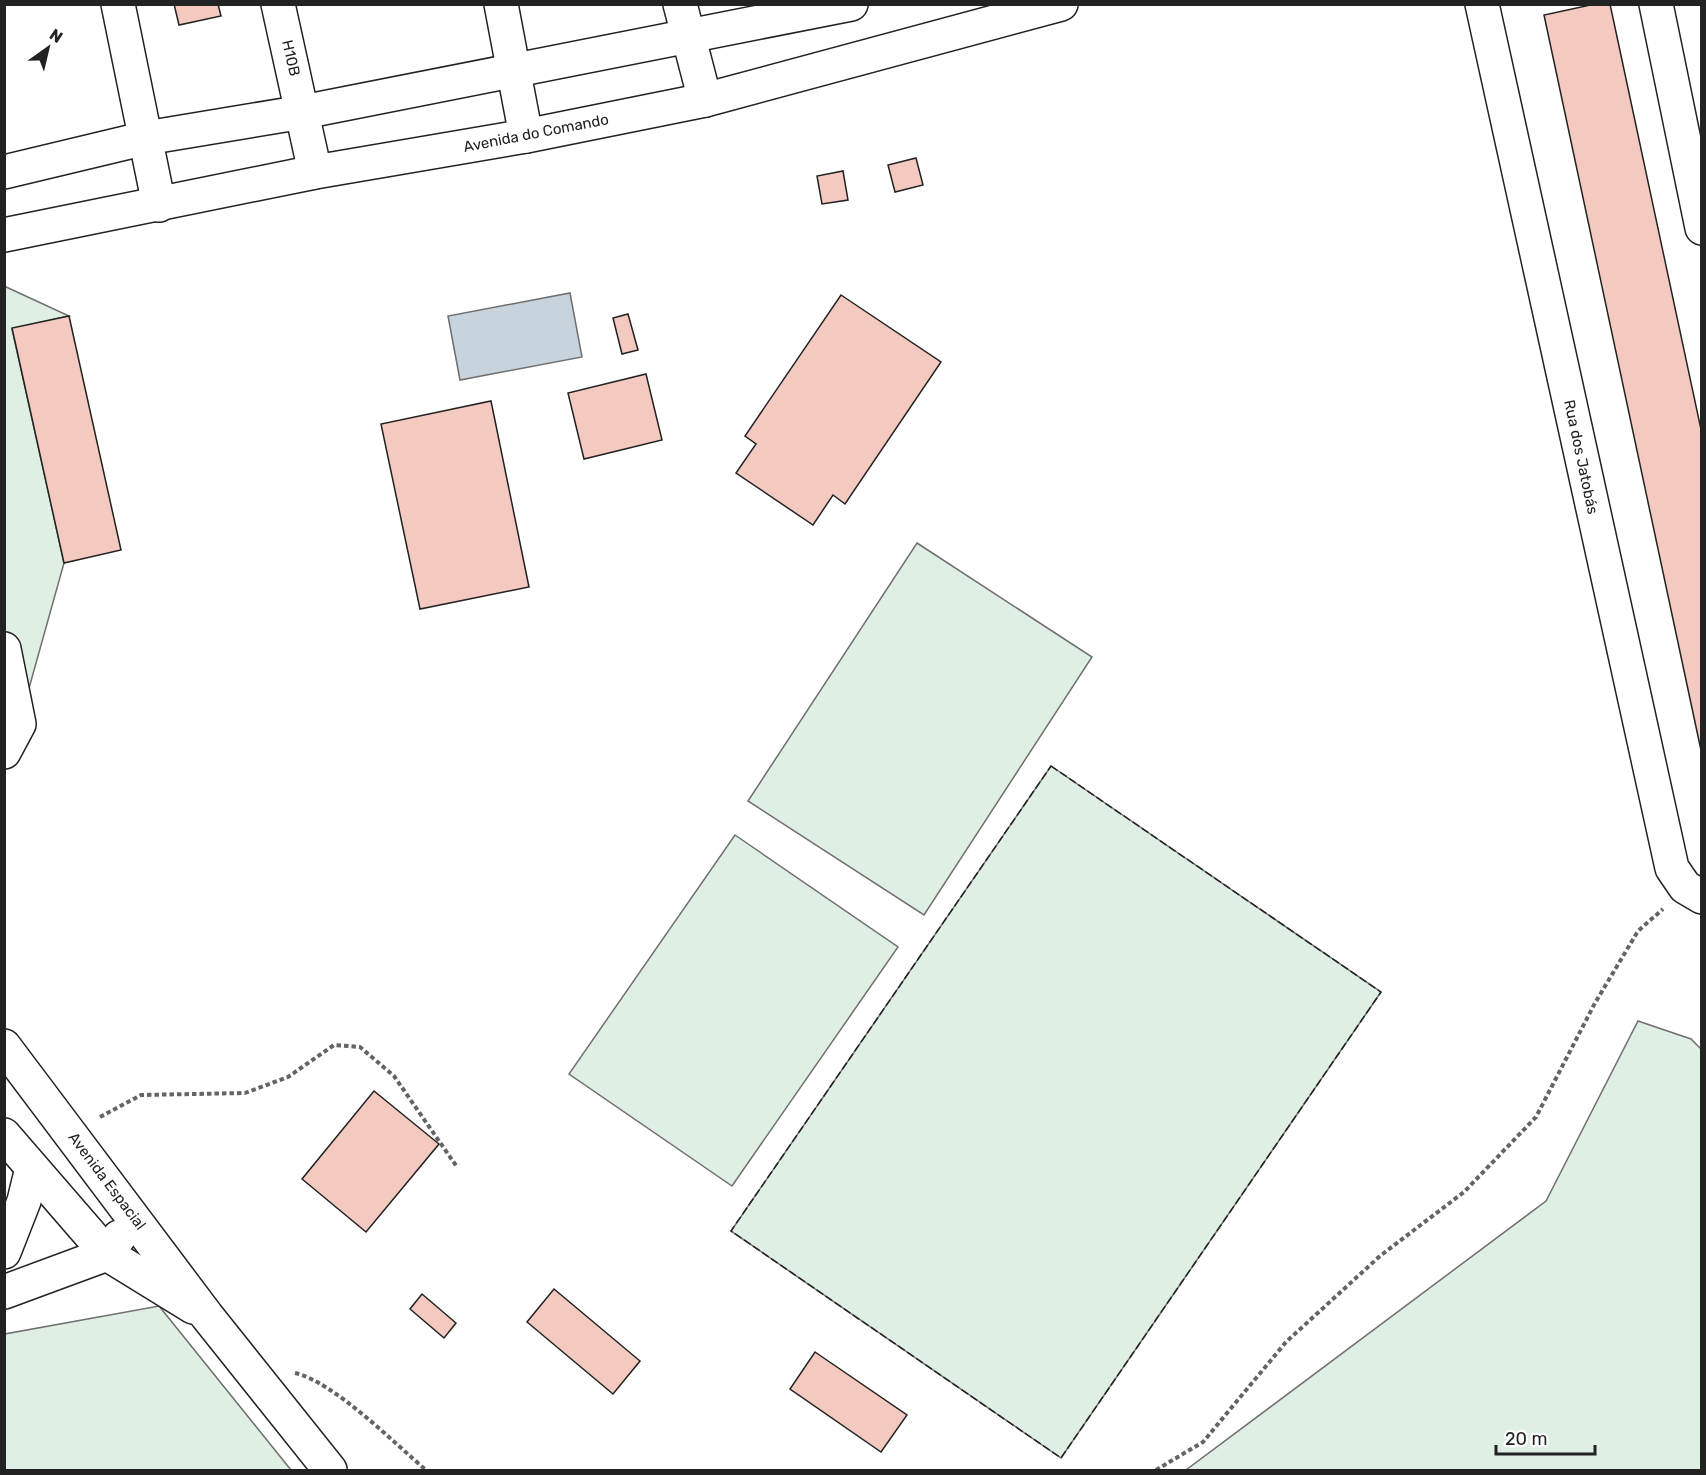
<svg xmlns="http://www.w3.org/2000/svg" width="1706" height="1475" viewBox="0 0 1706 1475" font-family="Rubik,sans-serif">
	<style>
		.green { fill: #e0efe3; stroke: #6f6f6f; stroke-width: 1.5 }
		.water { fill: #c7d3dd; stroke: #6f6f6f; stroke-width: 1.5 }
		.building { fill: #f3c9c0; stroke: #222; stroke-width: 1.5 }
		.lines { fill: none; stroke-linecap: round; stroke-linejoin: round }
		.minor-casing { stroke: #222; stroke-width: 36 }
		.path { stroke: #646464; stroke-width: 4; stroke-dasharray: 4.5 3; stroke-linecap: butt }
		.minor { stroke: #fff; stroke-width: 33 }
		.fence { stroke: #222; stroke-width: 1.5; stroke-dasharray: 8 3; stroke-linecap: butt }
		.labels { text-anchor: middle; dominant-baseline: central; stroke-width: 4.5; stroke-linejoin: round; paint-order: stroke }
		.street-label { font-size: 15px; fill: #222; stroke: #fff }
	</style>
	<rect width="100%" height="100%" fill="#fff"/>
	<g class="green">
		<polygon points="4,286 69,316 12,329 64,563 19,724 4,649"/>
		<polygon points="917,543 1092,657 924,915 748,801"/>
		<polygon points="1051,766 1381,992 1061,1458 731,1231"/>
		<polygon points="735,835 898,947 732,1186 569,1074"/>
		<polygon points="1638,1021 1691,1039 1701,1049 1701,1470 1186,1470 1546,1201"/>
		<polygon points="159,1306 291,1470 5,1470 5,1334"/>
	</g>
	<polygon class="water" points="570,293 582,357 460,380 448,316"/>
	<g class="building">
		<polygon points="174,4 218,4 221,16 179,25"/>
		<polygon points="1595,4 1610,4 1702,434 1702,755 1544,15"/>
		<polygon points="916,158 923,185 895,192 888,165"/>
		<polygon points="843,171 848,200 822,204 817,176"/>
		<polygon points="841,295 941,362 845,504 833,495 813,525 736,473 756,444 745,436"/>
		<polygon points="628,314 638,350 622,354 613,318"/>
		<polygon points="69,316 121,550 64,563 12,328"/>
		<polygon points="646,374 662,440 584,459 568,393"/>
		<polygon points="491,401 529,587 420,609 381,424"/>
		<polygon points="374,1091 439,1144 366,1232 302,1179"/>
		<polygon points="554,1289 640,1361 613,1394 527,1322"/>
		<polygon points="422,1294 456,1323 444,1338 410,1309"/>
		<polygon points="815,1352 907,1415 881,1452 790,1389"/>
	</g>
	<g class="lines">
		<defs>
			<g id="minor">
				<polyline points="118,4 159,205"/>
				<polyline points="278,4 315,172"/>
				<polyline points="501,4 526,136"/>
				<polyline points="680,4 705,100"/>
				<polyline points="1482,4 1672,868 1685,887 1702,897"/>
				<polyline points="1656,4 1702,228"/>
				<polyline points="4,172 146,138 303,112 851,4"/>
				<polyline points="4,235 315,172 526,136 705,100 1061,4"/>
				<polyline points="4,649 19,724 4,752"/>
				<polyline points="4,1046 207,1316 330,1470"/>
				<polyline points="4,1135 107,1254 193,1307"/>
				<polyline points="4,1252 24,1201 32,1168"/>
				<polyline points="4,1292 107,1254 119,1237"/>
			</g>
		</defs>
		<use href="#minor" class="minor-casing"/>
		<g class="path">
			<polyline points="100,1117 141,1095 245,1093 288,1077 334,1045 360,1047 394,1076 457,1167"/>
			<path d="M 295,1373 C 334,1382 394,1443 426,1470"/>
			<polyline points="1156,1470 1203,1442 1286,1342 1380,1256 1464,1192 1536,1117 1595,1003 1638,931 1663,909"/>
		</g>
		<use href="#minor" class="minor"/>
		<polygon class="fence" points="1051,766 1381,992 1061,1458 731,1231"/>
	</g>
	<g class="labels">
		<g class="street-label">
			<text transform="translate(291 58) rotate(77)">H10B</text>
			<text transform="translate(536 133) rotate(-11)">Avenida do Comando</text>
			<text transform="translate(1581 457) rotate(78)">Rua dos Jatobás</text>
			<text transform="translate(107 1181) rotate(53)">Avenida Espacial</text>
		</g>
	</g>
	<rect width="1706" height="1475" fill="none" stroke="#222222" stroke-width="12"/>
	<g transform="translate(48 48) rotate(34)" stroke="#ffffff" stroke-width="4.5" paint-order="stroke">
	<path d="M0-4.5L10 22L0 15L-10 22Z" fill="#222222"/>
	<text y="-9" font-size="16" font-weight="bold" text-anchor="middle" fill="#222222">N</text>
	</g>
	<path d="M1496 1445v9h99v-9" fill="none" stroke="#222222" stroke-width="3"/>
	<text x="1505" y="1445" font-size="18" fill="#222222" stroke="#ffffff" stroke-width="4.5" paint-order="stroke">20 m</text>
</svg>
